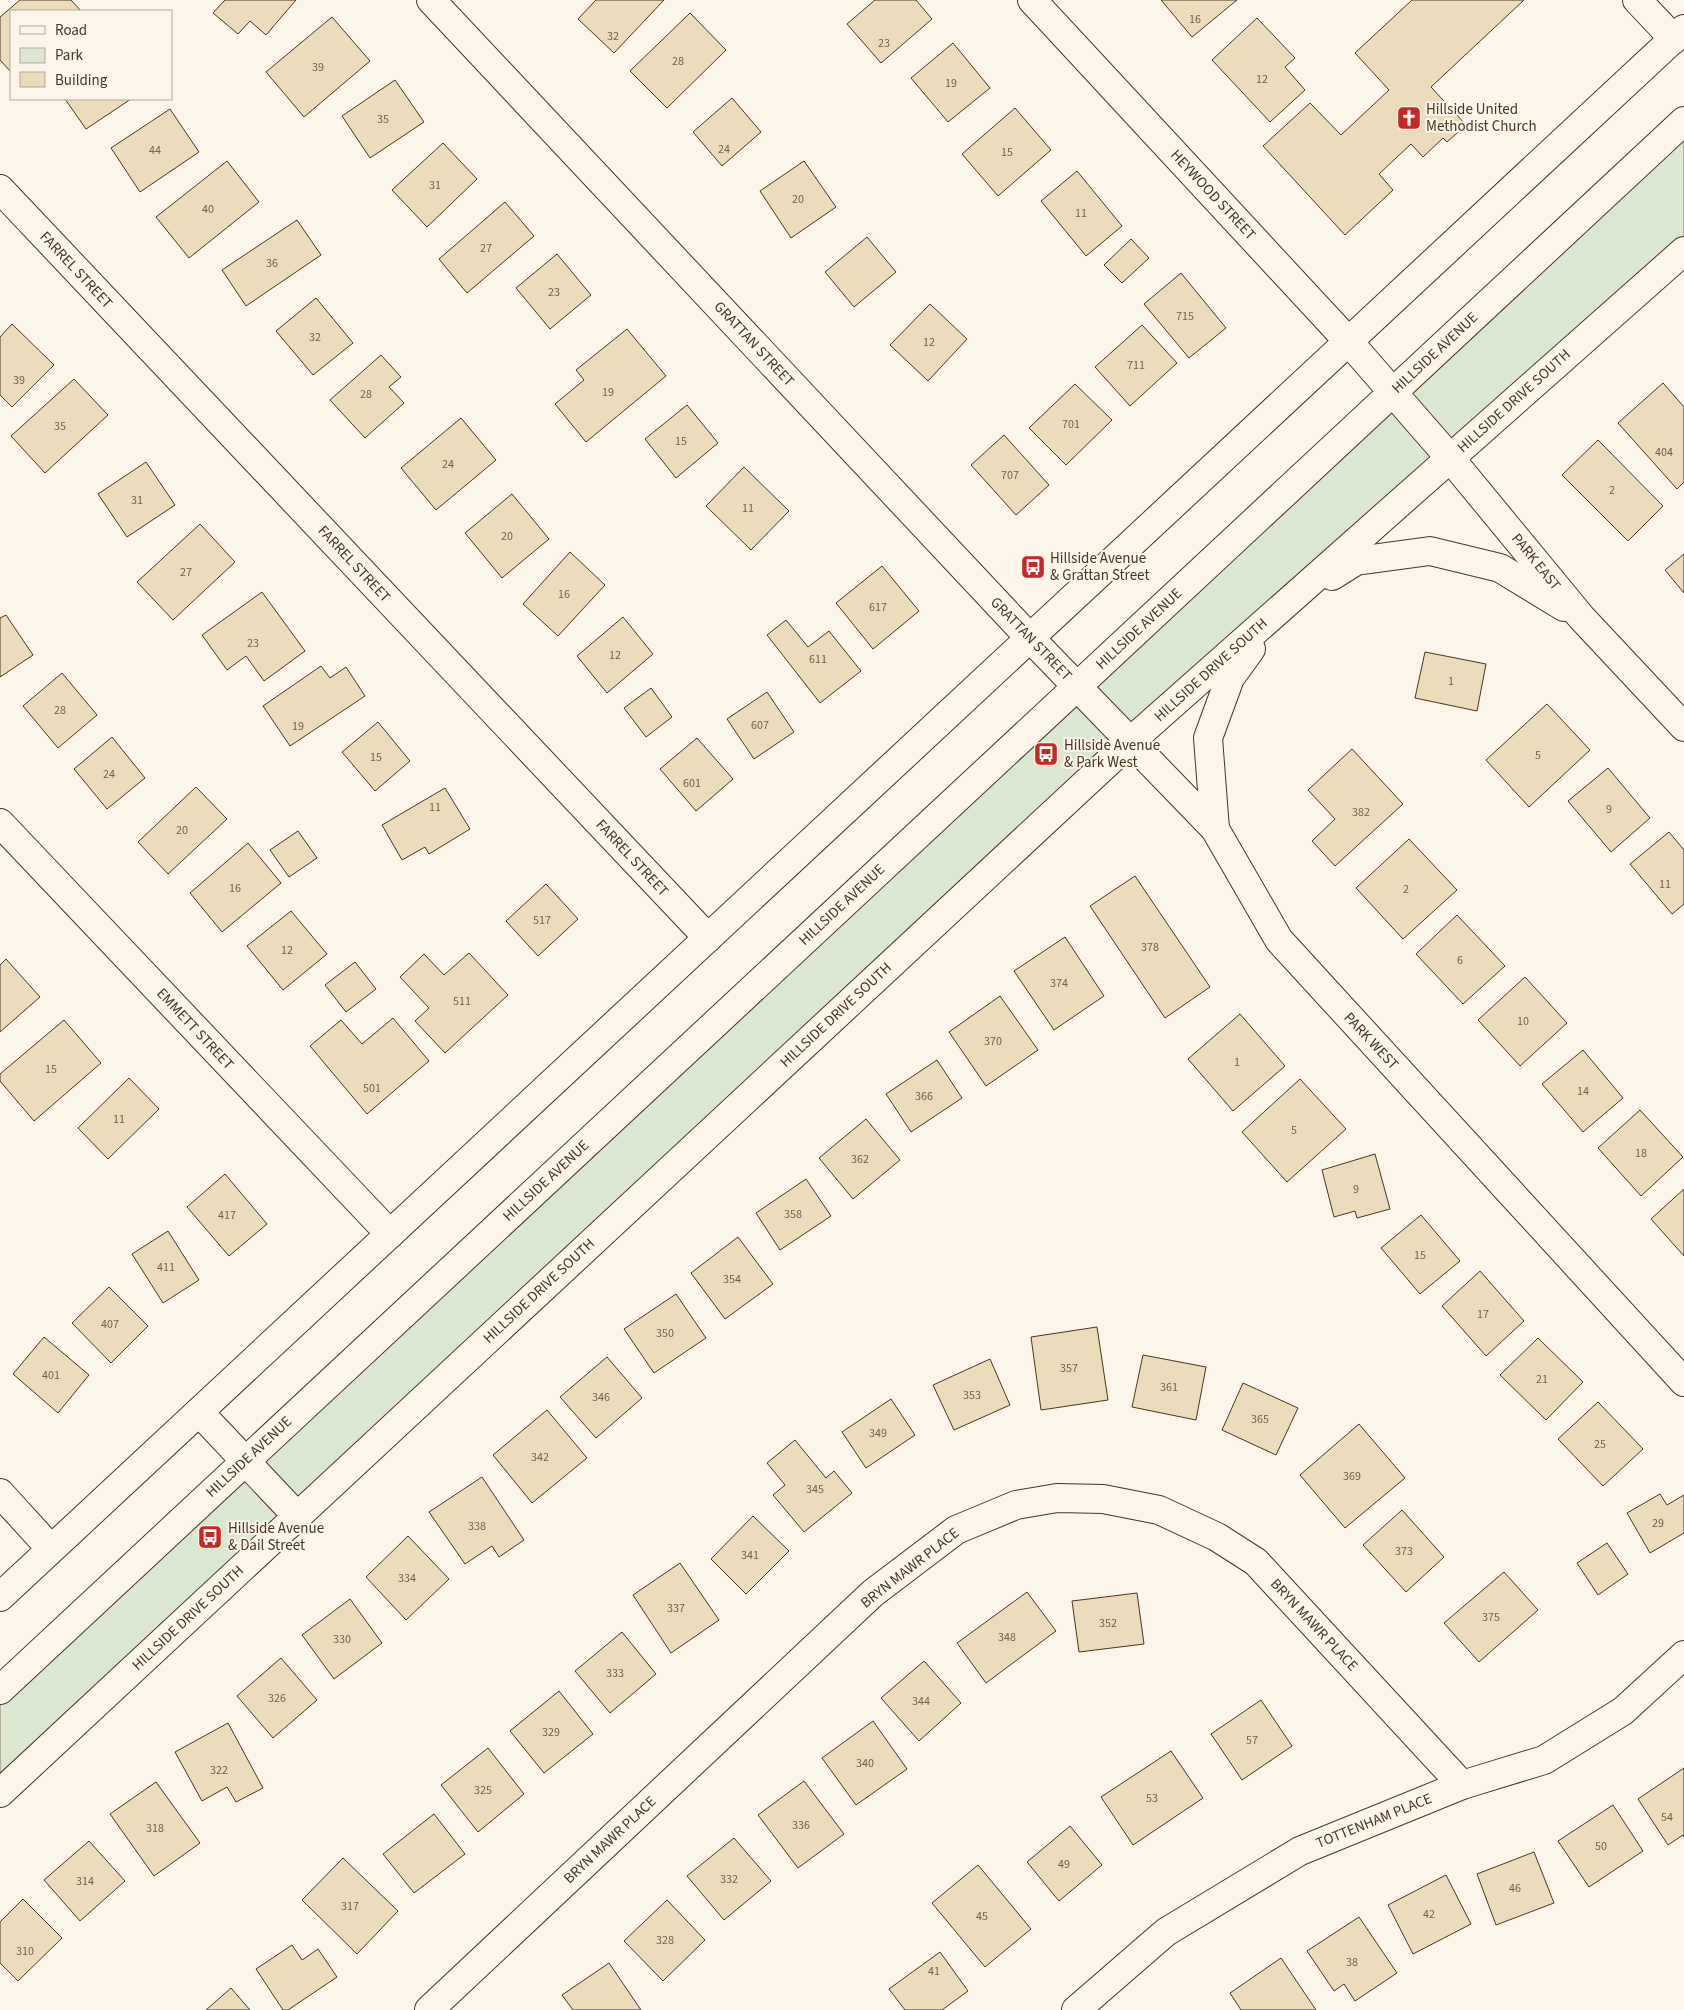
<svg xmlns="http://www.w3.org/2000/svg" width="1684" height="2010" viewBox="0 0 1684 2010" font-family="'Source Sans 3',sans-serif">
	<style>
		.green { fill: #dce7d0; stroke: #887966 }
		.building { fill: #ecdcbc; stroke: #4a3520 }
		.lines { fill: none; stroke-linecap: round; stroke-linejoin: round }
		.minor-casing { stroke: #4a3520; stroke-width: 30 }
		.major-casing { stroke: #4a3520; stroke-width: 30 }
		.minor { stroke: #fbf6e9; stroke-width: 28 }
		.major { stroke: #fbf6e9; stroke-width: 28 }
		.labels { text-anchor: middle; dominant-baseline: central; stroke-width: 4; stroke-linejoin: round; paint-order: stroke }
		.number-label { font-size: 12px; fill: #725f47 }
		.poi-label { font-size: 15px; fill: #4a3520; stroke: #fbf6e9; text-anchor: start }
		.street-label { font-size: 15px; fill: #4a3520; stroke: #fbf6e9 }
	</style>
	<rect width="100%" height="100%" fill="#fbf6e9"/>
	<polygon class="green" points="1684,121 1684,251 0,1793 0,1690"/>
	<g class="building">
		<polygon points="20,0 71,0 81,11 11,11 11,72 0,60 0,17"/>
		<polygon points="225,0 296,0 266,35 250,21 238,34 213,13"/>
		<polygon points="596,0 664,0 614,53 578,19"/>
		<polygon points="875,0 916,0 932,19 881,63 847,24"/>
		<polygon points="1161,0 1237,0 1192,37"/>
		<polygon points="1412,0 1524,0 1431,87 1466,125 1447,142 1443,138 1423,157 1411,144 1379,174 1393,190 1345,235 1263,146 1310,103 1341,135 1389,90 1355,53"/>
		<polygon points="690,13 726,50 667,108 630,71"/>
		<polygon points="332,17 370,61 304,117 266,72"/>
		<polygon points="1257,18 1295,58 1285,67 1305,90 1270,122 1212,60"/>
		<polygon points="953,43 990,88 948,122 911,78"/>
		<polygon points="395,80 424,122 370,158 342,116"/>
		<polygon points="732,98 761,132 722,166 693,132"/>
		<polygon points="65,99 131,99 86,129"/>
		<polygon points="1015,108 1051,150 998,196 962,154"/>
		<polygon points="170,109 199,152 140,192 111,148"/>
		<polygon points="443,143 477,179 427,227 392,190"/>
		<polygon points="227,161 259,202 189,258 156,217"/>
		<polygon points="804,161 836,207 791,238 760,191"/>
		<polygon points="1077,171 1122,226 1086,256 1041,201"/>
		<polygon points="505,202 534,236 467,293 439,259"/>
		<polygon points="297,220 321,255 246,306 222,270"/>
		<polygon points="867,237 896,272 854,307 825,272"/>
		<polygon points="1131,239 1149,258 1122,283 1104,265"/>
		<polygon points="557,254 591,295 550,329 516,288"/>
		<polygon points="1181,273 1226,328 1189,358 1144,304"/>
		<polygon points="316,298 353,343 313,375 276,331"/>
		<polygon points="930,304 967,339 928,381 890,345"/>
		<polygon points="12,324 54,365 12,407 0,395 0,337"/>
		<polygon points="1142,325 1177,363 1130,406 1095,367"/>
		<polygon points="627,329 666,376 586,442 555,404 584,380 576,370"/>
		<polygon points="381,355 401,377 389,387 404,403 365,438 330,400"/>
		<polygon points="74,379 108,415 45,473 11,436"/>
		<polygon points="1663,383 1684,407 1684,482 1677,489 1618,423"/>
		<polygon points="1075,384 1112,420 1066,465 1029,428"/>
		<polygon points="687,405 718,443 676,478 645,439"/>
		<polygon points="461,418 496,460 436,510 401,468"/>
		<polygon points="1004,435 1049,485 1016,515 971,465"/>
		<polygon points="1598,440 1663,506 1628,541 1562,475"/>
		<polygon points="146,462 175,505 127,537 98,494"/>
		<polygon points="744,467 789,511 751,550 706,506"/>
		<polygon points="512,494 549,539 502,578 465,533"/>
		<polygon points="200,524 235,562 173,620 137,582"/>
		<polygon points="570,552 605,585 558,636 523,604"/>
		<polygon points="1684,554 1684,593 1665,570"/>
		<polygon points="882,566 919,611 873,649 836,603"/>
		<polygon points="262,592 305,651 264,681 246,656 227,670 202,635"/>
		<polygon points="6,615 33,655 0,677 0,618"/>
		<polygon points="623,617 653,654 607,693 577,656"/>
		<polygon points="786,620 808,647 829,631 861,671 820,703 767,635"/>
		<polygon points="1425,652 1486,664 1477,711 1415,698"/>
		<polygon points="321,666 330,678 346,667 365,696 290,746 263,706"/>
		<polygon points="62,673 97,715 58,748 23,706"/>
		<polygon points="651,688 672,717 646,737 624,708"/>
		<polygon points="767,692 794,732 754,759 727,719"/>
		<polygon points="1547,704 1590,750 1529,807 1486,760"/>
		<polygon points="378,722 410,761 375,791 342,752"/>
		<polygon points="112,737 145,778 107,809 74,769"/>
		<polygon points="697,738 733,779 696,811 660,769"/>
		<polygon points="1352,749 1403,804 1335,866 1312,841 1335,819 1308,790"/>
		<polygon points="1608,768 1650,818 1611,852 1568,801"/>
		<polygon points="196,787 227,819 168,874 138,842"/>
		<polygon points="445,788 470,829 429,854 425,847 402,860 382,825"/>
		<polygon points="298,831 317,858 289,877 270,850"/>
		<polygon points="1669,832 1684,850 1684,904 1672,914 1630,864"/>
		<polygon points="1409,839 1457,890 1403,939 1356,888"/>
		<polygon points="248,843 281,883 222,932 190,893"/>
		<polygon points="1135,876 1210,987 1165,1018 1090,906"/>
		<polygon points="546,884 578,919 538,956 506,921"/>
		<polygon points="291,911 327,954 283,990 247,946"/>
		<polygon points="1457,915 1505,966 1463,1004 1416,954"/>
		<polygon points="1065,937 1104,996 1054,1030 1014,971"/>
		<polygon points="469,953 508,995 445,1053 415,1021 429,1008 400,977 424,954 444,975"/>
		<polygon points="6,959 40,997 0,1032 0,965"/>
		<polygon points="355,962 376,989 346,1012 325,985"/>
		<polygon points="1525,977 1567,1023 1520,1066 1478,1020"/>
		<polygon points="1000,996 1038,1050 986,1086 949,1032"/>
		<polygon points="1240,1014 1285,1066 1233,1111 1188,1059"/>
		<polygon points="393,1018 429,1061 367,1114 310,1046 341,1020 362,1044"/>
		<polygon points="64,1020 101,1063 34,1121 0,1081 0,1074"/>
		<polygon points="1583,1050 1623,1098 1583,1132 1542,1084"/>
		<polygon points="937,1060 962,1098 911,1132 886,1094"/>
		<polygon points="129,1078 159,1109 108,1159 78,1128"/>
		<polygon points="1300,1079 1346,1129 1287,1182 1242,1132"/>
		<polygon points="1640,1110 1683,1157 1641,1196 1598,1148"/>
		<polygon points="866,1119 900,1160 853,1199 819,1158"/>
		<polygon points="1375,1154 1390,1209 1357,1218 1355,1211 1334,1217 1322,1170"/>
		<polygon points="225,1174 267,1224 229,1256 187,1207"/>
		<polygon points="806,1179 831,1216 780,1250 756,1213"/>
		<polygon points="1684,1189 1684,1256 1651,1219"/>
		<polygon points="1421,1215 1460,1261 1420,1294 1381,1248"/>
		<polygon points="168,1231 199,1280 163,1303 132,1254"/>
		<polygon points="738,1237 773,1284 725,1319 691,1273"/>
		<polygon points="1480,1271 1524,1321 1486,1356 1442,1306"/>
		<polygon points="109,1287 148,1326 111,1363 72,1323"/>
		<polygon points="676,1294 706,1338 654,1373 624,1329"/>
		<polygon points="1097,1327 1108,1400 1041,1410 1031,1337"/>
		<polygon points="44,1337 89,1375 58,1413 13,1374"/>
		<polygon points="1538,1338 1583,1382 1546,1420 1500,1375"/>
		<polygon points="1143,1355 1206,1367 1196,1420 1132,1407"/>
		<polygon points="607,1357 642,1398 596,1438 560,1397"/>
		<polygon points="990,1359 1010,1405 954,1430 933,1385"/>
		<polygon points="1243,1383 1298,1408 1276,1455 1222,1430"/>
		<polygon points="891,1399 915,1435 866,1468 842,1432"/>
		<polygon points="1598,1402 1643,1449 1603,1486 1558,1439"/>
		<polygon points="547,1410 587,1458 532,1503 493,1455"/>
		<polygon points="1359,1424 1405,1478 1345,1528 1300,1475"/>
		<polygon points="795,1440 826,1478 834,1471 852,1493 804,1532 773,1495 785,1485 767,1463"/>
		<polygon points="482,1477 524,1540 499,1557 492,1546 465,1564 429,1512"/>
		<polygon points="1660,1494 1667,1505 1684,1495 1684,1533 1650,1553 1627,1513"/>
		<polygon points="1402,1510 1444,1557 1406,1592 1363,1545"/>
		<polygon points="753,1516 789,1551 746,1594 711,1559"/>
		<polygon points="408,1536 449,1579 406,1620 366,1577"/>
		<polygon points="1607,1543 1628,1574 1598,1595 1577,1563"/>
		<polygon points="680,1563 719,1620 671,1653 633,1595"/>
		<polygon points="1504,1572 1538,1610 1479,1662 1444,1623"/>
		<polygon points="1027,1592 1056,1631 986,1683 957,1643"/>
		<polygon points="1137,1593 1144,1644 1079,1652 1072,1601"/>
		<polygon points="350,1599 382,1643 334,1679 302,1635"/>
		<polygon points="622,1632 656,1674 610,1713 575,1671"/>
		<polygon points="281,1658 317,1700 273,1738 237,1696"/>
		<polygon points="924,1661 961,1703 919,1741 881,1698"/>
		<polygon points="559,1691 593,1734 544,1773 510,1731"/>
		<polygon points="1261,1700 1292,1746 1242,1780 1211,1734"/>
		<polygon points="873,1721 907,1769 856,1805 822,1758"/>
		<polygon points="228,1723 263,1788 236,1802 227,1787 202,1801 175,1752"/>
		<polygon points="488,1748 524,1794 478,1832 441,1785"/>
		<polygon points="1171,1751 1203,1798 1133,1845 1101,1797"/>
		<polygon points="1684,1768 1684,1837 1683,1835 1668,1845 1638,1799"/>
		<polygon points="804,1781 844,1834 798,1868 758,1815"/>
		<polygon points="156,1782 200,1843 154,1876 110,1814"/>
		<polygon points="1613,1805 1643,1851 1589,1887 1558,1841"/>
		<polygon points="434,1814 465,1854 414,1893 383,1854"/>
		<polygon points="1070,1826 1102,1865 1059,1901 1027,1862"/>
		<polygon points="734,1838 771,1881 724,1920 687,1876"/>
		<polygon points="89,1841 125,1881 80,1921 44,1880"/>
		<polygon points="1534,1852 1554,1903 1496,1925 1477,1874"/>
		<polygon points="343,1858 398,1911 357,1954 302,1900"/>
		<polygon points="978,1865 1031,1929 985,1967 932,1903"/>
		<polygon points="1446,1875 1471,1924 1413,1954 1388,1905"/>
		<polygon points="23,1899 62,1938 18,1981 0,1963 0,1922"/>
		<polygon points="667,1900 705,1940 663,1981 624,1941"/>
		<polygon points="1359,1917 1397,1973 1355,2001 1344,1984 1334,1991 1307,1951"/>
		<polygon points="292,1945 302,1960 318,1949 337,1977 288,2010 283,2010 256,1969"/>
		<polygon points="940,1952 968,1991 942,2010 905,2010 889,1989"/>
		<polygon points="1281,1958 1316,2010 1241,2010 1230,1993"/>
		<polygon points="609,1963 641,2010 573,2010 562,1995"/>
		<polygon points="231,1988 250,2010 206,2010"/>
	</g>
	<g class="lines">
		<defs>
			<g id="minor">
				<polyline points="431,0 1030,638 1215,829 1279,940 1684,1382"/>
				<polyline points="1032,0 1349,342 1450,458 1581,617 1684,727"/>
				<polyline points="1637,0 1674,39"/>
				<polyline points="0,189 708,938"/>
				<polyline points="1332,576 1356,561 1430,551 1500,568 1564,607"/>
				<polyline points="0,823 390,1234"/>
				<polyline points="1215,829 1208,738 1230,678 1251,649"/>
				<polyline points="199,1412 297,1516"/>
				<polyline points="0,1493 51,1549"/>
				<polyline points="0,1793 1131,741 1684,251"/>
				<polyline points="429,2010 873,1593 956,1530 1016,1505 1057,1498 1103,1499 1159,1510 1217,1537 1256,1562 1462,1785"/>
				<polyline points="1076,2010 1166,1932 1300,1851 1462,1785 1544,1760 1623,1711 1684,1655"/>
			</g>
			<g id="major">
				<polyline points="0,1597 1684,29"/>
				<polyline points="0,1690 1684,121"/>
			</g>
		</defs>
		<use href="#minor" class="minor-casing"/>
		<use href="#major" class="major-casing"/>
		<use href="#minor" class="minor"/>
		<use href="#major" class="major"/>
	</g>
	<defs>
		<symbol id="church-square" viewBox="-11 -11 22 22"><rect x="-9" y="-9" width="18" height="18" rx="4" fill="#c62828" stroke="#fbf6e9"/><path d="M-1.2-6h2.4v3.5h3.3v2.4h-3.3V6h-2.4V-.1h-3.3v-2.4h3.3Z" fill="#fff"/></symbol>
		<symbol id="bus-square" viewBox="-11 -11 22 22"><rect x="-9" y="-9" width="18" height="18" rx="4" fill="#c62828" stroke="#fbf6e9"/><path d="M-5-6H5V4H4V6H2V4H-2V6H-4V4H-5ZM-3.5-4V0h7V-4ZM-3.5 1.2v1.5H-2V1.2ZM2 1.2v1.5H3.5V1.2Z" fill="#fff"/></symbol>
	</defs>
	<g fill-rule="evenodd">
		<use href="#church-square" x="1395" y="104" width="28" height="28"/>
		<use href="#bus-square" x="1019" y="553" width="28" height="28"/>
		<use href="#bus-square" x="1032" y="740" width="28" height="28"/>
		<use href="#bus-square" x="196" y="1523" width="28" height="28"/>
	</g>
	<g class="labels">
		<g class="number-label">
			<text x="1195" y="19">16</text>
			<text x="613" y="36">32</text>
			<text x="884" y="43">23</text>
			<text x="678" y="61">28</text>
			<text x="318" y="67">39</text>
			<text x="1262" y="79">12</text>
			<text x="951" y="83">19</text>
			<text x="383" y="119">35</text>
			<text x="724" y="149">24</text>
			<text x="155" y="150">44</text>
			<text x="1007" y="152">15</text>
			<text x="435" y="185">31</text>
			<text x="798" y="199">20</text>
			<text x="208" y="209">40</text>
			<text x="1081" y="213">11</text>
			<text x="486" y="248">27</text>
			<text x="272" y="263">36</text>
			<text x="554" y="292">23</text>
			<text x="1185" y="316">715</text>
			<text x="315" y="337">32</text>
			<text x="929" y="342">12</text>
			<text x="1136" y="365">711</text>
			<text x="19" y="380">39</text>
			<text x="608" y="392">19</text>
			<text x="366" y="394">28</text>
			<text x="1071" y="424">701</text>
			<text x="60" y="426">35</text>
			<text x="681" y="441">15</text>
			<text x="1664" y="452">404</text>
			<text x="448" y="464">24</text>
			<text x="1010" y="475">707</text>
			<text x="1612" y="490">2</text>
			<text x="137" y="500">31</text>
			<text x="748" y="508">11</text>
			<text x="507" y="536">20</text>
			<text x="186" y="572">27</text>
			<text x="564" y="594">16</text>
			<text x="878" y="607">617</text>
			<text x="253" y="643">23</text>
			<text x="615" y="655">12</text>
			<text x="818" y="659">611</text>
			<text x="1451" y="681">1</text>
			<text x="60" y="710">28</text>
			<text x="760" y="725">607</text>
			<text x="298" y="726">19</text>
			<text x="1538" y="755">5</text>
			<text x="376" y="757">15</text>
			<text x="109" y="774">24</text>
			<text x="692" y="783">601</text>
			<text x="435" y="807">11</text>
			<text x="1609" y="809">9</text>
			<text x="1361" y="812">382</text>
			<text x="182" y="830">20</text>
			<text x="1665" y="884">11</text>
			<text x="235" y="888">16</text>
			<text x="1406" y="889">2</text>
			<text x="542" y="920">517</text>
			<text x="1150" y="947">378</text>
			<text x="287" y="950">12</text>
			<text x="1460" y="960">6</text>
			<text x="1059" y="983">374</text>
			<text x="462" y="1001">511</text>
			<text x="1523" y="1021">10</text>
			<text x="993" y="1041">370</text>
			<text x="1237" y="1062">1</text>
			<text x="51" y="1069">15</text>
			<text x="372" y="1088">501</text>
			<text x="1583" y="1091">14</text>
			<text x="924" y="1096">366</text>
			<text x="119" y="1119">11</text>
			<text x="1294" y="1130">5</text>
			<text x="1641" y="1153">18</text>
			<text x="860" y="1159">362</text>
			<text x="1356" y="1189">9</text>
			<text x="793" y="1214">358</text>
			<text x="227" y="1215">417</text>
			<text x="1420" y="1255">15</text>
			<text x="166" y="1267">411</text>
			<text x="732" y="1279">354</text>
			<text x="1483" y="1314">17</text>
			<text x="110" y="1324">407</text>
			<text x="665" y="1333">350</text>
			<text x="1069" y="1368">357</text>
			<text x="51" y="1375">401</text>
			<text x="1542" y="1379">21</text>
			<text x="1169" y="1387">361</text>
			<text x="972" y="1395">353</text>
			<text x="601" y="1397">346</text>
			<text x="1260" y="1419">365</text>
			<text x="878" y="1433">349</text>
			<text x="1600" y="1444">25</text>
			<text x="540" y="1457">342</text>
			<text x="1352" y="1476">369</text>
			<text x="815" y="1489">345</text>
			<text x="1658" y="1523">29</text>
			<text x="477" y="1526">338</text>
			<text x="1404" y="1551">373</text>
			<text x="750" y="1555">341</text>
			<text x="407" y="1578">334</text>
			<text x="676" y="1608">337</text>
			<text x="1491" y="1617">375</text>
			<text x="1108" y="1623">352</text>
			<text x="1007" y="1637">348</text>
			<text x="342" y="1639">330</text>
			<text x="615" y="1673">333</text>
			<text x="277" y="1698">326</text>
			<text x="921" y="1701">344</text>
			<text x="551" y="1732">329</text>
			<text x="1252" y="1740">57</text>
			<text x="865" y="1763">340</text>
			<text x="219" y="1770">322</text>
			<text x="483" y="1790">325</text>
			<text x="1152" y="1798">53</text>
			<text x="1667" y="1817">54</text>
			<text x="801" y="1825">336</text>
			<text x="155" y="1828">318</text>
			<text x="1601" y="1846">50</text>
			<text x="1064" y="1864">49</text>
			<text x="729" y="1879">332</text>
			<text x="85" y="1881">314</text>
			<text x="1515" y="1888">46</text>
			<text x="350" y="1906">317</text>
			<text x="1429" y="1914">42</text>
			<text x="982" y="1916">45</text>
			<text x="665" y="1940">328</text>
			<text x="25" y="1951">310</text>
			<text x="1352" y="1962">38</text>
			<text x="934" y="1971">41</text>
		</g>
		<g class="poi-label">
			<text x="1426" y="109">Hillside United<tspan x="1426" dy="17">Methodist Church</tspan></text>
			<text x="1050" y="558">Hillside Avenue<tspan x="1050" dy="17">&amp; Grattan Street</tspan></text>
			<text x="1064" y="745">Hillside Avenue<tspan x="1064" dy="17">&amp; Park West</tspan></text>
			<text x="228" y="1528">Hillside Avenue<tspan x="228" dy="17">&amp; Dail Street</tspan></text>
		</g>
		<g class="street-label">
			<text transform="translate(1213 195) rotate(47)">HEYWOOD STREET</text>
			<text transform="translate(76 270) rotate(47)">FARREL STREET</text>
			<text transform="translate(754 344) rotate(47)">GRATTAN STREET</text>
			<text transform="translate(1435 353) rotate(-43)">HILLSIDE AVENUE</text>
			<text transform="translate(1514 401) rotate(-42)">HILLSIDE DRIVE SOUTH</text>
			<text transform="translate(1536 562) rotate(51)">PARK EAST</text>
			<text transform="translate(354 564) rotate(47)">FARREL STREET</text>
			<text transform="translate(1139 629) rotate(-43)">HILLSIDE AVENUE</text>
			<text transform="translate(1031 639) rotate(46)">GRATTAN STREET</text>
			<text transform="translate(1211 670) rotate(-42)">HILLSIDE DRIVE SOUTH</text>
			<text transform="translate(632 858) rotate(47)">FARREL STREET</text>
			<text transform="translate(842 905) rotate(-43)">HILLSIDE AVENUE</text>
			<text transform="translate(836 1015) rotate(-43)">HILLSIDE DRIVE SOUTH</text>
			<text transform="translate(195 1029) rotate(47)">EMMETT STREET</text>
			<text transform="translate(1371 1041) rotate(47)">PARK WEST</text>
			<text transform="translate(546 1181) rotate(-43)">HILLSIDE AVENUE</text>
			<text transform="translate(539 1291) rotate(-43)">HILLSIDE DRIVE SOUTH</text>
			<text transform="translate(249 1457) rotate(-43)">HILLSIDE AVENUE</text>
			<text transform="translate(910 1568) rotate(-38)">BRYN MAWR PLACE</text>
			<text transform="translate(188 1618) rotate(-43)">HILLSIDE DRIVE SOUTH</text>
			<text transform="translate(1314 1625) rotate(47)">BRYN MAWR PLACE</text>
			<text transform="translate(1374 1821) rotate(-22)">TOTTENHAM PLACE</text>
			<text transform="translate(610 1840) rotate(-43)">BRYN MAWR PLACE</text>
		</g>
	</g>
	<rect x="10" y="10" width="162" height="90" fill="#fbf6e9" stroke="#b4a999"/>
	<rect x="20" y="26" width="25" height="8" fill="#fbf6e9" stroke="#b4a999"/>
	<text x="55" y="35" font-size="15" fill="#4a3520">Road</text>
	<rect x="20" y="48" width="25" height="15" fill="#dce7d0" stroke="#b4a999"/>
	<text x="55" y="60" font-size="15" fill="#4a3520">Park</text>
	<rect x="20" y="72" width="25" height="15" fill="#ecdcbc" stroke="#b4a999"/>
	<text x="55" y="85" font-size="15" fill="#4a3520">Building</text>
</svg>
